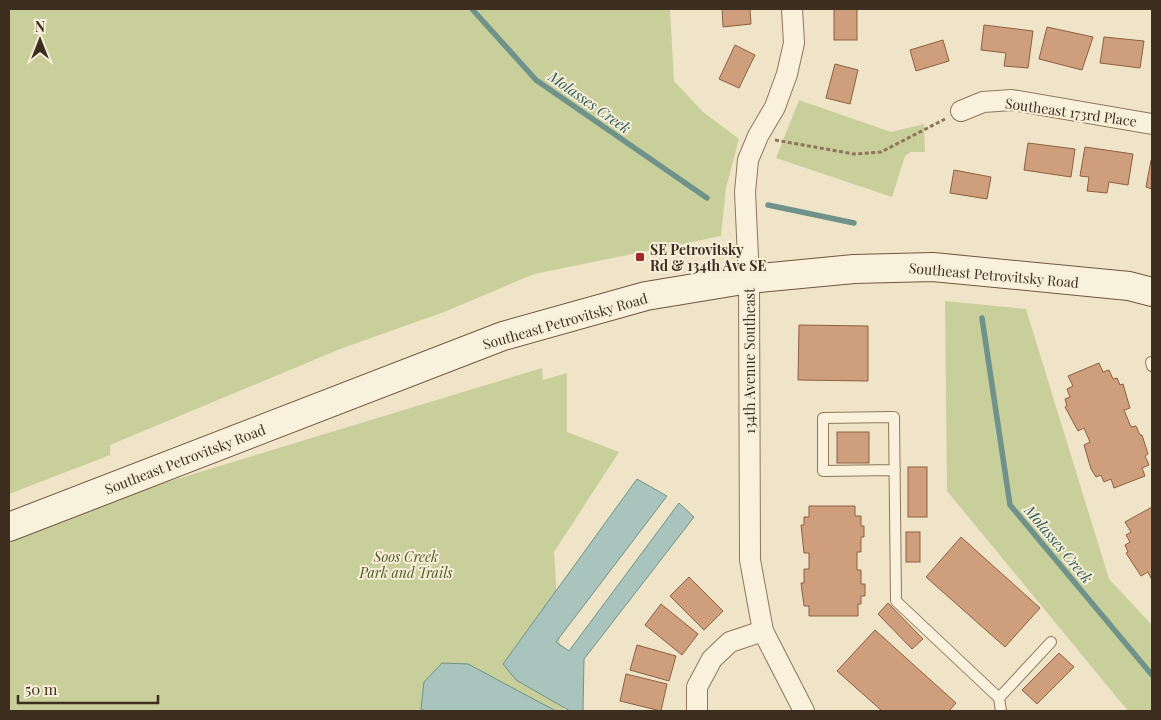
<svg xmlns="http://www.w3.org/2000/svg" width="1161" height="720" viewBox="0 0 1161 720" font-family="'Playfair Display',serif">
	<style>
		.green { fill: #c9cf9b }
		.water { fill: #a9c4bc; stroke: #6f938a }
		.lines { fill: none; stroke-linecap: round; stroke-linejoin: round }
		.stream { stroke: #6f938a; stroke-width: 5.5 }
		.building { fill: #cf9f7d; stroke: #8d5f41 }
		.service-casing { stroke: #8d765c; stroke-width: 12 }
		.minor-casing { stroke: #8d765c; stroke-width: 22 }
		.secondary-casing { stroke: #6f573f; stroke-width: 30 }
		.path { stroke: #8d765c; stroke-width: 3; stroke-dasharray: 4 2.5; stroke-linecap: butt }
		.service { stroke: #faf1dc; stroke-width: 10 }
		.minor { stroke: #faf1dc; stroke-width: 20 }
		.secondary { stroke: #faf1dc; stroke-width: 28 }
		.poi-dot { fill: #9e2a2b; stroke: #f7eed8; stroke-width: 2 }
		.labels { text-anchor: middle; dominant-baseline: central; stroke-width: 4; stroke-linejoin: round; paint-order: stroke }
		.street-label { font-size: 14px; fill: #3d2e20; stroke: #f7eed8 }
		.poi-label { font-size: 14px; font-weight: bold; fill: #3d2e20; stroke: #f7eed8; text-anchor: start }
		.park-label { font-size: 14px; font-style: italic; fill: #4d5a26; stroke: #f7eed8 }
		.water-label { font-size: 15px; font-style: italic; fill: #2f5d5a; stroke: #f7eed8 }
	</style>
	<rect width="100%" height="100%" fill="#f0e4c8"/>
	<g class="green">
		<polygon points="9,9 670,9 674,81 703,112 739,139 726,188 721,236 534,274 444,312 340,349 110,445 110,455 9,494"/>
		<polygon points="799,100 891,132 924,124 925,152 911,152 905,156 892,197 776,158"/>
		<polygon points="945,301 1026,309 1109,579 1152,625 1152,711 1128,711 947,491"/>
		<polygon points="542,368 543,380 567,373 567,432 619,452 554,552 564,711 9,711 9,530"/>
	</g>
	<g class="water">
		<polygon points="637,479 667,496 556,642 569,651 679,503 694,517 584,659 583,711 570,711 516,680 503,664"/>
		<polygon points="442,663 468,664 556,711 425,711 421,709 424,682"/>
	</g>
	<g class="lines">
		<g class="stream">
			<polyline points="472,9 536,80 707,198"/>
			<polyline points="768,205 854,223"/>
			<polyline points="982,318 1010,505 1152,675"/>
		</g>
	</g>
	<g class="building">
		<polygon points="722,9 750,9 751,24 723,27"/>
		<rect x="834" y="9" width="23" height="31"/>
		<polygon points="984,25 1033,31 1028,68 1004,66 1006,53 981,50"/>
		<polygon points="1047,27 1093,37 1082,70 1039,59"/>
		<polygon points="1104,37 1144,41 1140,68 1100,63"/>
		<polygon points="943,40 949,61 916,71 910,50"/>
		<polygon points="735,45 755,55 739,88 719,79"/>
		<polygon points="835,64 858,70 850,104 826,98"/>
		<polygon points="1028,143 1075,149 1071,177 1024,170"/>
		<polygon points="1085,147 1133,154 1128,185 1109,182 1107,193 1087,191 1089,177 1080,176"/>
		<polygon points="1151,160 1152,160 1152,189 1146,187"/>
		<polygon points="954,170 991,177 987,199 950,193"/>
		<polygon points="799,325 868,326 868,381 798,380"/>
		<polygon points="1099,363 1103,372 1109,370 1113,379 1117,378 1120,385 1123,384 1130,408 1124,410 1131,427 1136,426 1140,435 1142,435 1148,454 1145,456 1149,465 1142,468 1145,476 1114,488 1111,479 1104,482 1101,475 1096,477 1091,469 1084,445 1090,442 1084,428 1078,431 1065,407 1067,406 1065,399 1070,397 1067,389 1073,386 1068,376"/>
		<rect x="837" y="432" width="32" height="31"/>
		<rect x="908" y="467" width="19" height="50"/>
		<polygon points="809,506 855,506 855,516 861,516 861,526 864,526 864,537 861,537 861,552 857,552 857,570 861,570 861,584 865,584 865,596 861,596 861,604 858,604 858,616 809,616 809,606 804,606 801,583 804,583 804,569 809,569 809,553 804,553 801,525 804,525 804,517 809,517"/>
		<polygon points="1152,507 1152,580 1148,572 1141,576 1126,553 1128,552 1125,545 1130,542 1126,535 1131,532 1125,522"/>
		<rect x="906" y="532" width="14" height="30"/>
		<polygon points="961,537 1040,608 1005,647 926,577"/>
		<polygon points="689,577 723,611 704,630 670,596"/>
		<polygon points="888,603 923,639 912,649 878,614"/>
		<polygon points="661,604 698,634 682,655 645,625"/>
		<polygon points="875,630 956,703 949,711 882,711 837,671"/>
		<polygon points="637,645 676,656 669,681 630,670"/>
		<polygon points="1059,653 1074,667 1037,704 1022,690"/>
		<polygon points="626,674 667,684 661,711 620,701"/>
	</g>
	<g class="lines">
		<defs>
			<g id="service">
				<polyline points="1151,362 1152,366"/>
				<polyline points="895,470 823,471 823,418 894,417 896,601 999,698 1001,711"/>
				<polyline points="999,698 1051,642"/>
			</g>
			<g id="minor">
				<polyline points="792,9 794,43 787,74 775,107 758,136 748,160 745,192 749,279 750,560 763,631 804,711"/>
				<polyline points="961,111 983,102 1012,100 1152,124"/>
				<polyline points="697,711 697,687 712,659 730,642 763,631"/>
			</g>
			<polyline id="secondary" points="9,527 503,336 646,296 749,279 854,269 933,267 1129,286 1152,292"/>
		</defs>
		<use href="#service" class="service-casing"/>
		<use href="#minor" class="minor-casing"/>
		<use href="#secondary" class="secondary-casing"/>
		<polyline class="path" points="775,140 854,154 881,152 945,119"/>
		<use href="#service" class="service"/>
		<use href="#minor" class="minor"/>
		<use href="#secondary" class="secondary"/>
	</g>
	<rect class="poi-dot" x="635" y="252" width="10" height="10" rx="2.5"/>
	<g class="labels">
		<g class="street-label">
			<text transform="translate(1071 112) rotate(8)">Southeast 173rd Place</text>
			<text transform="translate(994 275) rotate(5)">Southeast Petrovitsky Road</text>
			<text transform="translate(565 321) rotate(-16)">Southeast Petrovitsky Road</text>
			<text transform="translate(749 361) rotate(-90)">134th Avenue Southeast</text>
			<text transform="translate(185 459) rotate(-21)">Southeast Petrovitsky Road</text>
		</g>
		<g class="poi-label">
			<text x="650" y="249">SE Petrovitsky<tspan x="650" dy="16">Rd &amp; 134th Ave SE</tspan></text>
		</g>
		<g class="park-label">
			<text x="406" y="556">Soos Creek<tspan x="406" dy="16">Park and Trails</tspan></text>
		</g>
		<g class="water-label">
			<text transform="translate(590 102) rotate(35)">Molasses Creek</text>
			<text transform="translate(1059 544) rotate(50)">Molasses Creek</text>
		</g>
	</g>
	<rect width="1161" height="720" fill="none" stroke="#3d2e20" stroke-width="20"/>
	<g transform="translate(40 40)" stroke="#f7eed8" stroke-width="4" paint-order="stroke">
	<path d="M0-4L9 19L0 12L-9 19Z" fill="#3d2e20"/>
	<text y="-8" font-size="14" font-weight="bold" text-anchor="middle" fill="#3d2e20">N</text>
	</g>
	<path d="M18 695v8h140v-8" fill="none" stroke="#3d2e20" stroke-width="2.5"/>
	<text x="25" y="695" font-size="15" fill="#3d2e20" stroke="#f7eed8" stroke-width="4" paint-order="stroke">50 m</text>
</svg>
